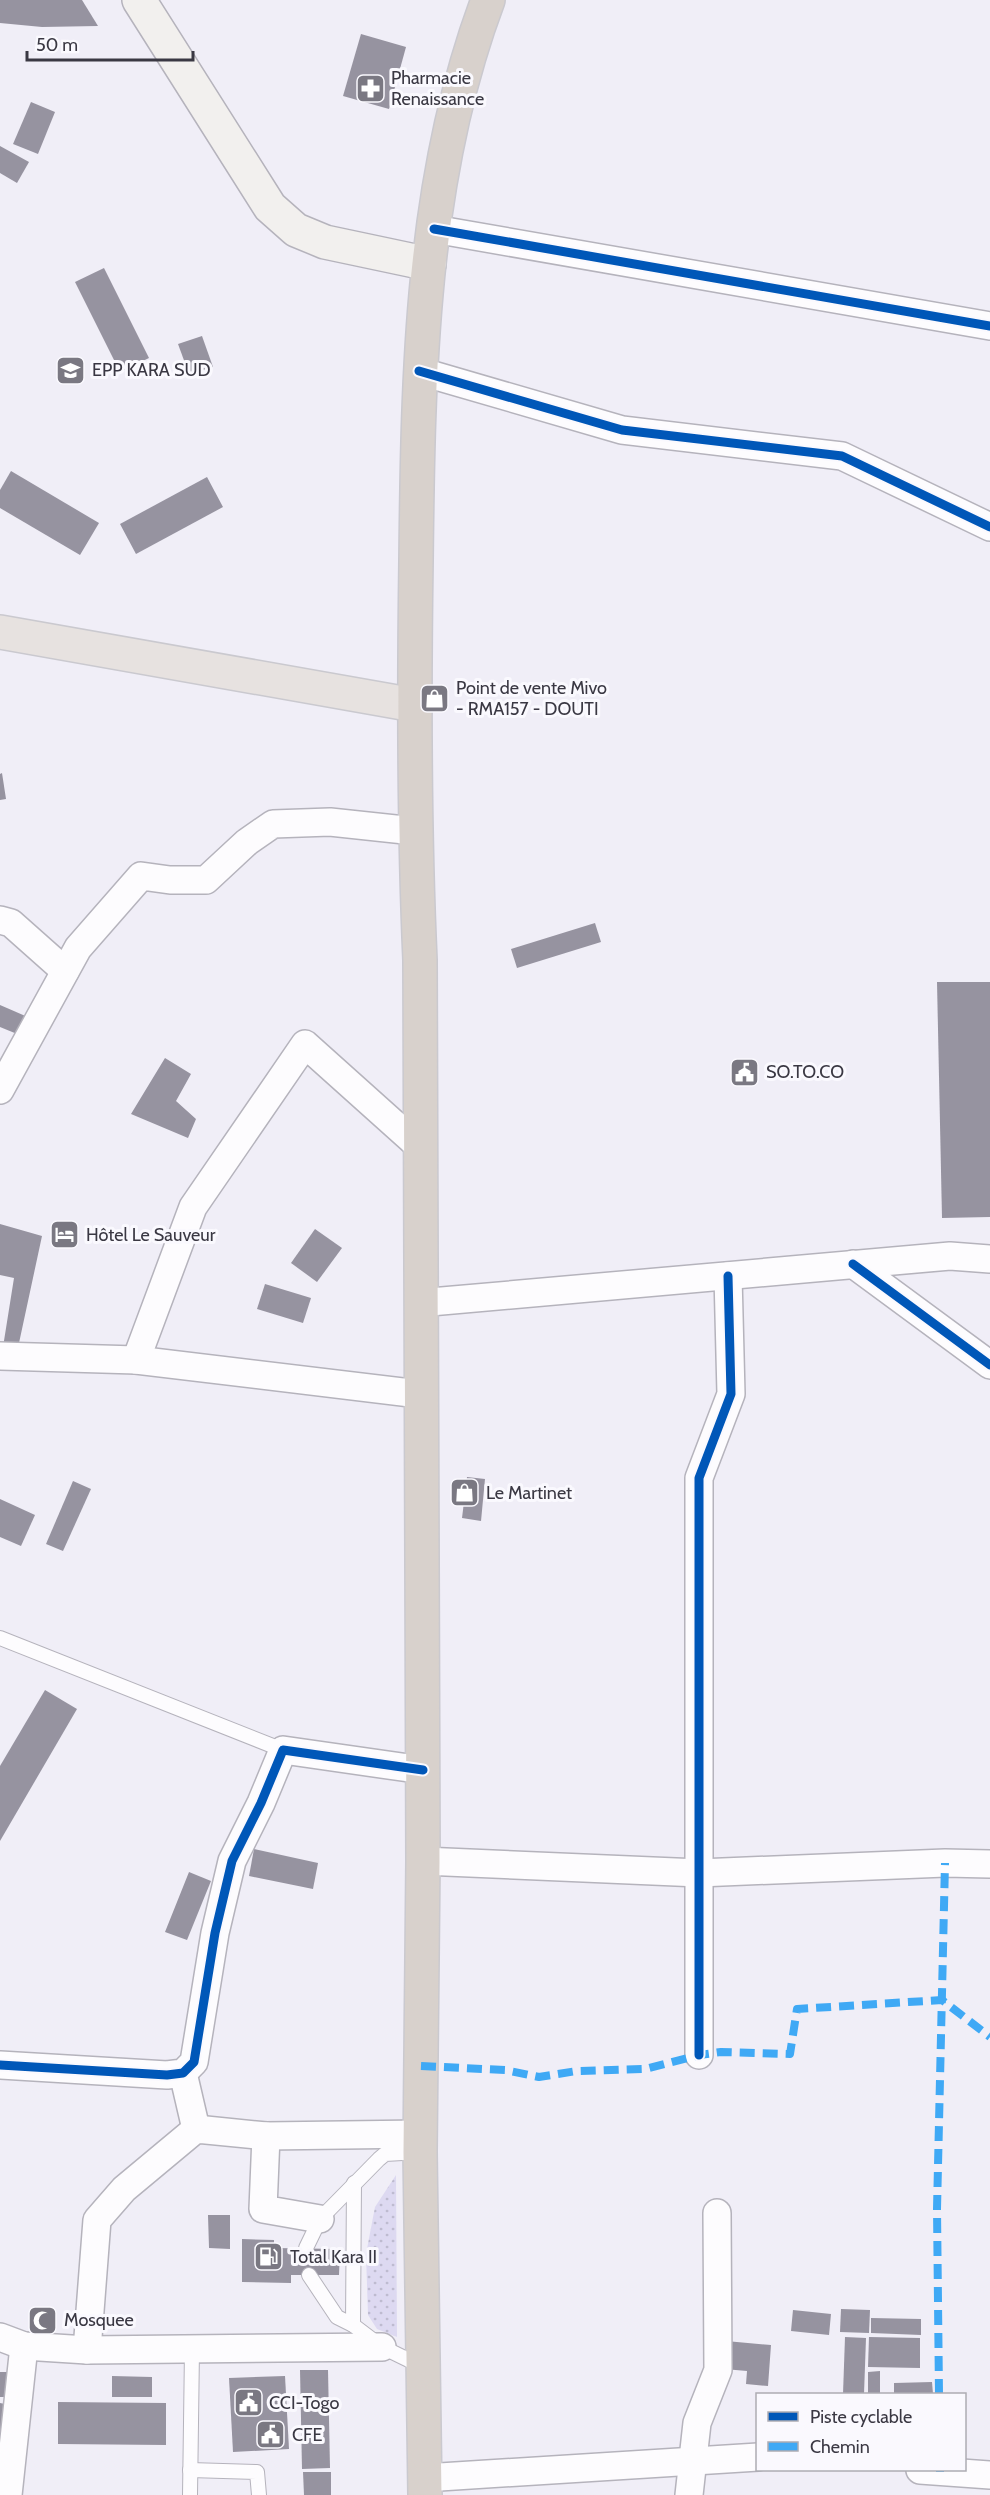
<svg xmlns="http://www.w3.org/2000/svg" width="990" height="2495" viewBox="0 0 990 2495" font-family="Cabin,sans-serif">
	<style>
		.grass { fill: url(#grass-dots) }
		.building { fill: #9693a0 }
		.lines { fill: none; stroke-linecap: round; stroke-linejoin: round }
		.lane-casing { stroke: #b5b3bc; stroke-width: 16 }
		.street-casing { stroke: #b5b3bc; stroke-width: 30 }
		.secondary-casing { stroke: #b5b3bc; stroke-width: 36 }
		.primary-casing { stroke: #cac9cf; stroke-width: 36 }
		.highway-casing { stroke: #cac9cf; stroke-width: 36 }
		.lane { stroke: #fdfcfe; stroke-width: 14 }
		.street { stroke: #fdfcfe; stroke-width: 27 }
		.secondary { stroke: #f2f0ee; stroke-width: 33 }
		.primary { stroke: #e7e2e0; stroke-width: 33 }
		.highway { stroke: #d8d1cc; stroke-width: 33 }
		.quiet { stroke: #3fa9f5; stroke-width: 8; stroke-dasharray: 15 8; stroke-linecap: butt }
		.cycleway-casing { stroke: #faf9fe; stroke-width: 13 }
		.cycleway { stroke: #0057b8; stroke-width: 9 }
		.labels { text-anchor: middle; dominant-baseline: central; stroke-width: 6; stroke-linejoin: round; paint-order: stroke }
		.poi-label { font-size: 18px; fill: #3a3843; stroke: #faf9fe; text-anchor: start }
	</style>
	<defs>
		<pattern id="grass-dots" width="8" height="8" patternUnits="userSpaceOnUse" patternTransform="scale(1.5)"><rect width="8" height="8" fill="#ddd9f1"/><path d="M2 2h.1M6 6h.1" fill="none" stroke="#bebbd0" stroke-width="1.8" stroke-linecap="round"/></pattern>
	</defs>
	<rect width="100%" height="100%" fill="#f0eef7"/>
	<polygon class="grass" points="396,2175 397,2337 377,2329 368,2315 366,2254 375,2207"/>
	<g class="building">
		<polygon points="0,0 82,0 98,26 42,27 0,23"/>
		<polygon points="361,34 406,47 389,109 343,96"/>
		<polygon points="31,102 55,112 38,154 13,144"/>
		<polygon points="0,146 29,162 17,183 0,173"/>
		<polygon points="104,268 149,358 120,372 75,282"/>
		<polygon points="202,336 213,367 189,374 178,344"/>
		<polygon points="11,471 99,523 80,555 0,508 0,490"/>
		<polygon points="207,477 223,507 136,554 120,524"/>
		<polygon points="2,773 6,799 0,800 0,774"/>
		<polygon points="595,923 601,942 517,968 511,949"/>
		<polygon points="937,982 990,982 990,1217 942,1218"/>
		<polygon points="0,1005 30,1018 22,1036 0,1027"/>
		<polygon points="165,1058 191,1074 176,1101 196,1119 188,1138 131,1114"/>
		<polygon points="0,1224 42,1236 16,1357 3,1347 14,1278 0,1275"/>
		<polygon points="315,1229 342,1248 317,1282 291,1263"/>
		<polygon points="265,1284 311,1298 303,1323 257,1309"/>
		<polygon points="467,1477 485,1479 481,1521 462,1518"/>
		<polygon points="73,1481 91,1489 63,1551 46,1544"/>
		<polygon points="0,1499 35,1515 21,1546 0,1537"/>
		<polygon points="45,1690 77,1709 0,1841 0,1766"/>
		<polygon points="254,1849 318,1863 313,1889 249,1876"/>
		<polygon points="189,1872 211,1881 187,1940 165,1932"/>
		<polygon points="208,2215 230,2215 230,2249 209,2248"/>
		<polygon points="242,2239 274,2240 274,2248 340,2249 339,2275 291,2275 291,2283 242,2282"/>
		<polygon points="841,2309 870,2310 869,2333 840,2332"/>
		<polygon points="793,2310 831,2314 829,2335 791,2331"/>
		<polygon points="871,2318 921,2319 921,2335 871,2333"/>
		<polygon points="845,2337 866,2338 864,2394 843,2394"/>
		<polygon points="869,2337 920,2338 920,2368 868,2367"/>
		<polygon points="726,2341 771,2345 768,2386 746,2384 747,2371 724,2369"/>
		<polygon points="300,2370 328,2370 330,2468 302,2469"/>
		<polygon points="880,2371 880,2394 868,2394 868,2372"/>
		<polygon points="0,2372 7,2372 5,2397 0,2397"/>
		<polygon points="112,2376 152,2377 152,2397 112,2397"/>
		<polygon points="285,2376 289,2449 233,2452 229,2378"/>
		<polygon points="932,2382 933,2394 894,2394 894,2383"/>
		<polygon points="58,2402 166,2403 166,2445 58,2444"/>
		<polygon points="0,2403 5,2404 2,2440 0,2440"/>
		<polygon points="303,2472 331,2472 331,2495 304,2495"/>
	</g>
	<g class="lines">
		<defs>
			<g id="lane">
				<polyline points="0,1638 283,1750"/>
				<polyline points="306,2248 320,2219 379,2159 385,2154 420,2152"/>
				<polyline points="309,2275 337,2317 353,2325 382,2347 423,2367"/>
				<polyline points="353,2325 354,2183"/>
				<polyline points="190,2470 257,2472 259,2495"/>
				<polyline points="190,2495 192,2350"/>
			</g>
			<g id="street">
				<polyline points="434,229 990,326"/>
				<polyline points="419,371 622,430 842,456 990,527"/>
				<polyline points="0,920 11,923 65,971"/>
				<polyline points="0,1090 78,948 141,876 170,880 206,880 247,842 273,824 330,822 414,831"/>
				<polyline points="853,1264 990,1365"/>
				<polyline points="419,1303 950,1256 990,1259"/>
				<polyline points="0,1356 136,1360 419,1394"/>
				<polyline points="136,1360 193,1207 305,1044 421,1148"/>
				<polyline points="423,1861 699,1873 945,1863 990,1864"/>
				<polyline points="699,2055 699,1478 731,1394 728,1276"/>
				<polyline points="0,2065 167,2075 183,2073 194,2062 215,1933 232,1861 261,1803 283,1750 423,1770"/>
				<polyline points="183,2073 196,2129"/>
				<polyline points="266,2136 263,2209 320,2219"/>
				<polyline points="0,2337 24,2346 87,2350 382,2347"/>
				<polyline points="87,2350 97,2220 124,2189 196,2129 266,2136 421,2134"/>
				<polyline points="920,2470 990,2475"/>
				<polyline points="424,2478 758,2457"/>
				<polyline points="8,2495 24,2346"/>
				<polyline points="689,2495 697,2423 718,2370 717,2213"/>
			</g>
			<polyline id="secondary" points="139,0 270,207 296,230 325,242 429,264"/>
			<polyline id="primary" points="0,632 414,705"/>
			<path id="highway" d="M 425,2495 L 420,2152 L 423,1861 L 420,960 C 414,827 414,695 416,561 C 418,373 421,178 488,0"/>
		</defs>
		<use href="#lane" class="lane-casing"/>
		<use href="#street" class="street-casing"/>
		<use href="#secondary" class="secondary-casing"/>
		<use href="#primary" class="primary-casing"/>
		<use href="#highway" class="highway-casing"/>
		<use href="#lane" class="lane"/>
		<use href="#street" class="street"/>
		<use href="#secondary" class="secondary"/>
		<use href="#primary" class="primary"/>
		<use href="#highway" class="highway"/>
		<g class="quiet">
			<polyline points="421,2066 505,2070 539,2077 577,2071 645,2069 699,2055 721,2052 790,2054 797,2009 942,2000 990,2037"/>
			<polyline points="939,2394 937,2209 945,1863"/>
			<polyline points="940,2470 940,2472"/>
		</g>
		<defs>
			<g id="cycleway">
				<polyline points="434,229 990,326"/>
				<polyline points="419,371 622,430 842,456 990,527"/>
				<polyline points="853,1264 990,1365"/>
				<polyline points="699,2055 699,1478 731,1394 728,1276"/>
				<polyline points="0,2065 167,2075 183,2073 194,2062 215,1933 232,1861 261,1803 283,1750 423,1770"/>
			</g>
		</defs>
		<use href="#cycleway" class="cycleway-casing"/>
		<use href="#cycleway" class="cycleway"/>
	</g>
	<defs>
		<symbol id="pharmacy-square" viewBox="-11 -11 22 22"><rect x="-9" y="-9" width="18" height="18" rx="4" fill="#7a7882" stroke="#faf9fe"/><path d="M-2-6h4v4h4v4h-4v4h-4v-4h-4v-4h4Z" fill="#fff"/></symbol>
		<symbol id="school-square" viewBox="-11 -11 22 22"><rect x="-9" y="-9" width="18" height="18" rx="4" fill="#7a7882" stroke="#faf9fe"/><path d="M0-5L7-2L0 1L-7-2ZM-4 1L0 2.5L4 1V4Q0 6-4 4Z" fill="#fff"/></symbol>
		<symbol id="shop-square" viewBox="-11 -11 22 22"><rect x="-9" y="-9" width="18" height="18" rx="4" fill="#7a7882" stroke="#faf9fe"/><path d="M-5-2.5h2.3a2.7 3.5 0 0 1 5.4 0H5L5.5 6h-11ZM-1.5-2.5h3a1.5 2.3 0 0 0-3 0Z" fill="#fff"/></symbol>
		<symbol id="civic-square" viewBox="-11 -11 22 22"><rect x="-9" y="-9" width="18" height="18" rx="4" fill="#7a7882" stroke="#faf9fe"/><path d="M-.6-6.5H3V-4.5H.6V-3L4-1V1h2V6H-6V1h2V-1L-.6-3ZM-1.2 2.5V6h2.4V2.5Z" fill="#fff"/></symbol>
		<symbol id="hotel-square" viewBox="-11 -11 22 22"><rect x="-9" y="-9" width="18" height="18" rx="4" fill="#7a7882" stroke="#faf9fe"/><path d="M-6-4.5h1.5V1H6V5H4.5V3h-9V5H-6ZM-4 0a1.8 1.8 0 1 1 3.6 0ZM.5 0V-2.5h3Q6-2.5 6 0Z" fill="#fff"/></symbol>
		<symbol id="fuel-square" viewBox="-11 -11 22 22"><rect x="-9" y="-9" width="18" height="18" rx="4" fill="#7a7882" stroke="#faf9fe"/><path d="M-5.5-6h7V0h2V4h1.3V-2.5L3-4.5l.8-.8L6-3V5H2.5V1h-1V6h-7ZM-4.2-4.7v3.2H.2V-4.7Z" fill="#fff"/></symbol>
		<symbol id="mosque-square" viewBox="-11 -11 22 22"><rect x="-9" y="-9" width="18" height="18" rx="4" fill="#7a7882" stroke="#faf9fe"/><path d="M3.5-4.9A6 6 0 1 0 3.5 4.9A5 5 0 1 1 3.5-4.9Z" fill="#fff"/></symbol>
	</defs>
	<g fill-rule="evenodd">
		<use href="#pharmacy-square" x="354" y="72" width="33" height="33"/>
		<use href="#school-square" x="54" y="354" width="33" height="33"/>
		<use href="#shop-square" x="418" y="682" width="33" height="33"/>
		<use href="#civic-square" x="728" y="1056" width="33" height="33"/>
		<use href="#hotel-square" x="48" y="1218" width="33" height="33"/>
		<use href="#shop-square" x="448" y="1476" width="33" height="33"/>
		<use href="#fuel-square" x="252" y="2240" width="33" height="33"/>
		<use href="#mosque-square" x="26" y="2304" width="33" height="33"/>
		<use href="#civic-square" x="232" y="2386" width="33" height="33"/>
		<use href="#civic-square" x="254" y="2418" width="33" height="33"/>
	</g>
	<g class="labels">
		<g class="poi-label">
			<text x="391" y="78">Pharmacie<tspan x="391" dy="21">Renaissance</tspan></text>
			<text x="92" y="370">EPP KARA SUD</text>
			<text x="456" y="688">Point de vente Mivo<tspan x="456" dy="21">- RMA157 - DOUTI</tspan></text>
			<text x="766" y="1072">SO.TO.CO</text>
			<text x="86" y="1235">Hôtel Le Sauveur</text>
			<text x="486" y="1493">Le Martinet</text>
			<text x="290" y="2257">Total Kara II</text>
			<text x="64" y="2320">Mosquee</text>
			<text x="269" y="2403">CCI-Togo</text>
			<text x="292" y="2435">CFE</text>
		</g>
	</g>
	<rect x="756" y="2393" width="210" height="78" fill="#faf9fe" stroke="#adacb3" stroke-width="1.5"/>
	<rect x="768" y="2412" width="30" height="9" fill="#0057b8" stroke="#adacb3" stroke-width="1.5"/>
	<text x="810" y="2423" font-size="18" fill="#3a3843">Piste cyclable</text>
	<rect x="768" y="2442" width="30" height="9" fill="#3fa9f5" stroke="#adacb3" stroke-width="1.5"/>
	<text x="810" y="2453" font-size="18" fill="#3a3843">Chemin</text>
	<path d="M27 51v9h166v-9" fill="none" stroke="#3a3843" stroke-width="3"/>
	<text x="36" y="51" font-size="18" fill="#3a3843" stroke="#faf9fe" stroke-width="4.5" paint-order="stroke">50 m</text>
</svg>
